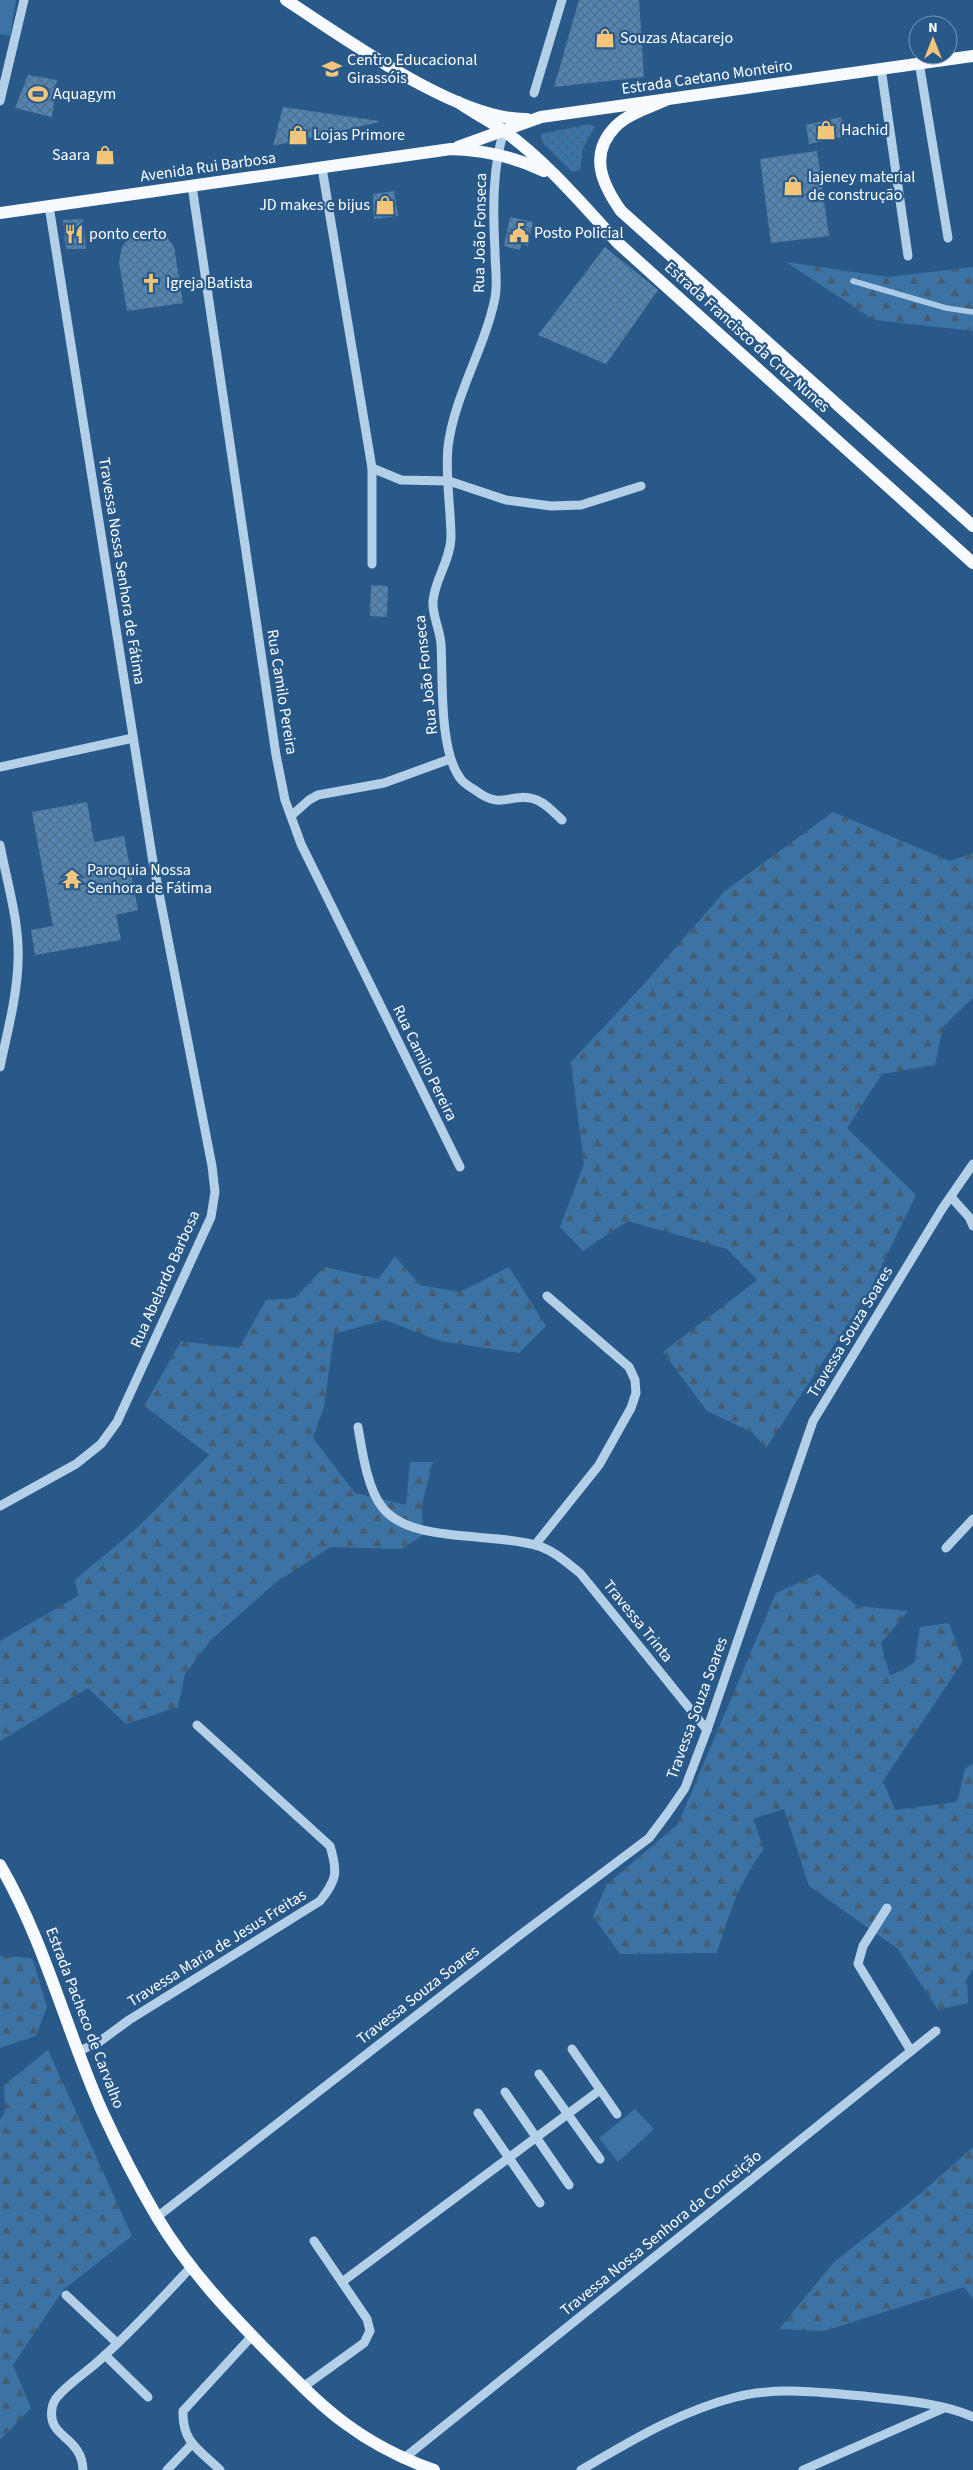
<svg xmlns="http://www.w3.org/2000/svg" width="973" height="2470" viewBox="0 0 973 2470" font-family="'Source Sans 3',sans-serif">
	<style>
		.grass { fill: url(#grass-dots) }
		.forest { fill: url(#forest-firs) }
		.pitch { fill: #3c73a5 }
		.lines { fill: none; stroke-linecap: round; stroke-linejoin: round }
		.stream { stroke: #a9cbe9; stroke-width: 5.5 }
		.building { fill: url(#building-cross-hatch) }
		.minor { stroke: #b4d0e9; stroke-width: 9 }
		.major { stroke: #f7fafe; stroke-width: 12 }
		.labels { text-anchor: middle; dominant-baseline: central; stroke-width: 4.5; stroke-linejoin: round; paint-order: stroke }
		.poi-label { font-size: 16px; fill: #fff; stroke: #285989; text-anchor: start }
		.street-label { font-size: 16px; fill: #fff; stroke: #285989 }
	</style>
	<defs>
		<pattern id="grass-dots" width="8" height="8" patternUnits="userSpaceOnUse" patternTransform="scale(1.25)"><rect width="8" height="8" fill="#3c73a5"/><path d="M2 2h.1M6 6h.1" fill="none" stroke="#465c70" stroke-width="1.8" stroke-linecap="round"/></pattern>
		<pattern id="forest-firs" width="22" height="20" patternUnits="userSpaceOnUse" patternTransform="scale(1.25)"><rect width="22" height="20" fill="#3c73a5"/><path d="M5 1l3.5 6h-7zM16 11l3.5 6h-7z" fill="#465c70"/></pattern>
		<pattern id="building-cross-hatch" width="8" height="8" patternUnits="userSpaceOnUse" patternTransform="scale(1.25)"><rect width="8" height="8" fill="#5485b2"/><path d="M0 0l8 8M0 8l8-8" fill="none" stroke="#516e89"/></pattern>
	</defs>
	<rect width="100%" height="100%" fill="#285989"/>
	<polygon class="grass" points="589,124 595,127 583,148 580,170 572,172 542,142 541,134"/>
	<g class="forest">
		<polygon points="786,262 888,277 973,267 973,331 874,320"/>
		<polygon points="833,812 950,861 973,853 973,998 943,1027 935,1065 882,1074 847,1128 916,1195 870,1290 766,1448 752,1432 707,1411 663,1352 757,1280 727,1249 628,1221 583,1251 560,1227 584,1164 571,1062 643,985 725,891"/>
		<polygon points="395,1256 420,1285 460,1292 509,1267 546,1326 519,1353 440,1341 385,1320 334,1334 324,1407 313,1438 355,1493 406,1505 410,1462 433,1462 422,1504 423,1535 402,1549 330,1547 274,1584 211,1640 185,1674 178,1707 126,1724 88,1688 0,1741 0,1641 78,1596 75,1580 138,1527 209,1455 144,1406 181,1341 239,1348 266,1300 295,1298 324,1267 378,1279"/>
		<path d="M 818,1574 L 857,1606 L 908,1611 L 881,1643 L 890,1676 L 914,1663 L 920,1627 L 949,1623 L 963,1661 L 883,1781 L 895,1810 L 957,1802 L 965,1769 L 973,1763 L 973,1969 L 967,1978 L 968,2003 L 938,2010 L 898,1949 L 809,1886 L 784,1809 L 753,1819 L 764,1849 C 740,1880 728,1916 717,1953 L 620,1954 L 593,1916 L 607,1884 L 678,1824 L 776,1593 Z"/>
		<polygon points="0,1956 32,1958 47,2007 36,2036 0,2048"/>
		<polygon points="48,2050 132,2236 63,2290 13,2365 31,2408 0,2440 0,2120 5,2112 4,2085"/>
		<polygon points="973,2147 973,2299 964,2287 824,2331 779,2329 834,2262 920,2194"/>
	</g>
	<g class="pitch">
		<polygon points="0,0 16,0 10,36 0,34"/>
		<polygon points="635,2109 654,2129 618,2162 599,2138"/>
	</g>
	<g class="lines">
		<polyline class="stream" points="853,281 946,308 973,312"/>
	</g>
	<g class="building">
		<polygon points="579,0 639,0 644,77 554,87"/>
		<polygon points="28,75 57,80 52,117 15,108"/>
		<polygon points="283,107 379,121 379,122 273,146"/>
		<polygon points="841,117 847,136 809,144 806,125"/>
		<polygon points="817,151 829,236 771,243 760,159"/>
		<polygon points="394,191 398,216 374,219 373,194"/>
		<polygon points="510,217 533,222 528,246 521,244 520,250 504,246"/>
		<polygon points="83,219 86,249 66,249 63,220"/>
		<polygon points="155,231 167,237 174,247 183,303 127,311 119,262 122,246 132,236"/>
		<polygon points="605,247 658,290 606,364 538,335"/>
		<polygon points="371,585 388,586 387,617 370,616"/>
		<polygon points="87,802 94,842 124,836 138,910 116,915 121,940 35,955 31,930 53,926 32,812"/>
	</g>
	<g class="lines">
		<g class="minor">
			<polyline points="919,62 948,238"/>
			<polyline points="881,68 908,256"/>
			<polyline points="534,93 562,0"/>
			<polyline points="0,101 24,0"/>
			<path d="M 504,131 C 492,168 493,212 495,251 C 495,267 498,282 495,298 C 485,348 454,396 448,447 C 445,477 451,508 451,538 C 450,561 435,579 433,601 C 432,616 440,629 441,644 C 443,680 439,749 460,778 C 463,783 470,787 475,790 C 502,811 510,792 534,799 C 545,802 554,813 562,820"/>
			<polyline points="322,168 372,468 372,564"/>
			<polyline points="192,186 276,755 285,800 301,844 460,1167"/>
			<polyline points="372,468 401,480 449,481 506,500 551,506 581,505 641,486"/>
			<polyline points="0,767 133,738"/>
			<polyline points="291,816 309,800 318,795 384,783 450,759"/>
			<path d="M 0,845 C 7,883 20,923 18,962 C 17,997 7,1033 0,1067"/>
			<polyline points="951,1197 969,1217 973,1226"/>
			<path d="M 358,1427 C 362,1450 367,1488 382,1507 C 410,1544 492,1532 535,1545 C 552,1549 566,1562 580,1573 L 707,1730"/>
			<polyline points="0,1506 76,1464 101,1444 117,1422 211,1217 215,1192 212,1166 153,862 49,206"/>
			<polyline points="535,1545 599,1465 631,1408 636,1393 635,1380 629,1367 547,1296"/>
			<polyline points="946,1548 973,1519"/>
			<polyline points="887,1908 863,1946 858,1964 911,2051"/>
			<polyline points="572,2049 617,2114"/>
			<path d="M 77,2052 L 99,2042 L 129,2020 L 320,1901 C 337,1880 338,1872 330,1846 L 197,1725"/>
			<polyline points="539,2074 600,2159"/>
			<polyline points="505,2092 569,2185"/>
			<polyline points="478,2113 540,2203"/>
			<polyline points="157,2217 520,1935 649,1838 667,1814 685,1788 707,1730 813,1421 942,1209 973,1164"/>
			<polyline points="342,2282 600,2090"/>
			<polyline points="66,2295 117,2343"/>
			<polyline points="105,2355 148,2397"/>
			<polyline points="303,2387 364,2343 370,2331 367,2319 314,2241"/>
			<polyline points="403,2459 936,2031"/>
			<path d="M 83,2470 C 82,2436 47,2438 52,2409 C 52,2405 55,2399 58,2396 C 71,2381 90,2370 104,2356 C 135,2328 164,2296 192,2266"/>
			<polyline points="167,2470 191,2445"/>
			<path d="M 220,2470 C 200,2450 182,2443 183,2411 L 252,2336"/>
			<path d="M 581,2470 C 631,2441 680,2411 736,2397 C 777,2386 831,2393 872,2397 C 905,2401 942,2403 973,2417"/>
			<polyline points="803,2470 942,2409"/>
		</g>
		<g class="major">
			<path d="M 286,0 C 345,38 458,121 527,119"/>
			<path d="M 668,99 C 652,107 629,113 616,126 C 588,154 602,184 621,211 L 973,526"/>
			<path d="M 458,102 C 473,113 489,120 504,131 C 545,160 584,206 618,243 L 973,563"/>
			<polyline points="458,147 541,117 973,56"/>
			<path d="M 0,213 L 451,149 C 483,150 515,157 544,171"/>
			<path d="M 0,1865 C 45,1942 66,2030 102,2111 C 118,2146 137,2183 157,2217 C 189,2271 234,2318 278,2362 C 299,2383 321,2406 346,2424 C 373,2444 403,2459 434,2470"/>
		</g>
	</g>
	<defs>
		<symbol id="shop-bare" viewBox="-9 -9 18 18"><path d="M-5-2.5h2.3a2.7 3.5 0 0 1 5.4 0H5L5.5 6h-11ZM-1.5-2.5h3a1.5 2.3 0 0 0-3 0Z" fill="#f1c67a" stroke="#285989" stroke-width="2.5" paint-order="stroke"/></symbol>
		<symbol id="school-bare" viewBox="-9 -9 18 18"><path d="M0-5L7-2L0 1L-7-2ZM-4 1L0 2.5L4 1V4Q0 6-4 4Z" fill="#f1c67a" stroke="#285989" stroke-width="2.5" paint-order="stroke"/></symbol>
		<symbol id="stadium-bare" viewBox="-9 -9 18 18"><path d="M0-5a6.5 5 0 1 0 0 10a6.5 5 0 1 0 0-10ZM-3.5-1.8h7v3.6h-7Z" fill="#f1c67a" stroke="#285989" stroke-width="2.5" paint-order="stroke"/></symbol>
		<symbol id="civic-bare" viewBox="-9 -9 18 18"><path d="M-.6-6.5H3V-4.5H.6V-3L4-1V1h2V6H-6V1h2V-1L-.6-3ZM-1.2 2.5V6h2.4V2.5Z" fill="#f1c67a" stroke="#285989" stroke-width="2.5" paint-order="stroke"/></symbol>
		<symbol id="restaurant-bare" viewBox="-9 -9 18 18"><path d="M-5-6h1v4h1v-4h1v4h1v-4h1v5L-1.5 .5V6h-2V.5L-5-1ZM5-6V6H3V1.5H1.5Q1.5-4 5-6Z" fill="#f1c67a" stroke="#285989" stroke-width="2.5" paint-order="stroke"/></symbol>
		<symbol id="church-bare" viewBox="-9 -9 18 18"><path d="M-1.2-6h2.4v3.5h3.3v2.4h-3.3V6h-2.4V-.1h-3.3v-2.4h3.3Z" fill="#f1c67a" stroke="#285989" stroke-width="2.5" paint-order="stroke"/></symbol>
		<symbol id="temple-bare" viewBox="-9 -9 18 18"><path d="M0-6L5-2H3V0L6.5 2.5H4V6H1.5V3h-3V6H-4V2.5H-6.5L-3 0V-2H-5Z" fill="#f1c67a" stroke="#285989" stroke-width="2.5" paint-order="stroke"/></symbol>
	</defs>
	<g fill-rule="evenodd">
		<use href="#shop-bare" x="591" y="24" width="28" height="28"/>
		<use href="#school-bare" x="318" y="55" width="28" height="28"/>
		<use href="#stadium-bare" x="24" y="80" width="28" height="28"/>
		<use href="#shop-bare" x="812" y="116" width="28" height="28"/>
		<use href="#shop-bare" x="284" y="121" width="28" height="28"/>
		<use href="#shop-bare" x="91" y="141" width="28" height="28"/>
		<use href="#shop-bare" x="779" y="172" width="28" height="28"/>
		<use href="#shop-bare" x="371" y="191" width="28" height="28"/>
		<use href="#civic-bare" x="505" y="219" width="28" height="28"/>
		<use href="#restaurant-bare" x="60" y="220" width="28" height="28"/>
		<use href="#church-bare" x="137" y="269" width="28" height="28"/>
		<use href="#temple-bare" x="58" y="865" width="28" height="28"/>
	</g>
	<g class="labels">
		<g class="poi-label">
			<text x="620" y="38">Souzas Atacarejo</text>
			<text x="347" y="60">Centro Educacional<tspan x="347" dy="18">Girassóis</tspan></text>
			<text x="53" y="94">Aquagym</text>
			<text x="841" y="130">Hachid</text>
			<text x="313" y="135">Lojas Primore</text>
			<text x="90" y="155" text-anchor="end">Saara</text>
			<text x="808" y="177">lajeney material<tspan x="808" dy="18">de construção</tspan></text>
			<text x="370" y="205" text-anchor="end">JD makes e bijus</text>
			<text x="534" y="233">Posto Policial</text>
			<text x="89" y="234">ponto certo</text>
			<text x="166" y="283">Igreja Batista</text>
			<text x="87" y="870">Paroquia Nossa<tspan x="87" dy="18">Senhora de Fátima</tspan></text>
		</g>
		<g class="street-label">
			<text transform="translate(707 77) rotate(-8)">Estrada Caetano Monteiro</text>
			<text transform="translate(208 167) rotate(-8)">Avenida Rui Barbosa</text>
			<text transform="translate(480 233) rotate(-89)">Rua João Fonseca</text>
			<text transform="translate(747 337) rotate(42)">Estrada Francisco da Cruz Nunes</text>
			<text transform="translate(122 571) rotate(81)">Travessa Nossa Senhora de Fátima</text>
			<text transform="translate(426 675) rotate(-96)">Rua João Fonseca</text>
			<text transform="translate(282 692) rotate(81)">Rua Camilo Pereira</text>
			<text transform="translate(425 1063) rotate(64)">Rua Camilo Pereira</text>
			<text transform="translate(165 1279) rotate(-66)">Rua Abelardo Barbosa</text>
			<text transform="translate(850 1332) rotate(-59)">Travessa Souza Soares</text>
			<text transform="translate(638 1621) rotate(51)">Travessa Trinta</text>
			<text transform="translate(697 1708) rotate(-70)">Travessa Souza Soares</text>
			<text transform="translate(217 1948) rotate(-32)">Travessa Maria de Jesus Freitas</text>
			<text transform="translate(418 1995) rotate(-38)">Travessa Souza Soares</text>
			<text transform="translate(85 2018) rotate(69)">Estrada Pacheco de Carvalho</text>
			<text transform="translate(661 2233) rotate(-39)">Travessa Nossa Senhora da Conceição</text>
		</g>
	</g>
	<g transform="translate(933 40)"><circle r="24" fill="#285989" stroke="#7e9bb8"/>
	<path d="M0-4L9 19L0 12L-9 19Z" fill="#f1c67a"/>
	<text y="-8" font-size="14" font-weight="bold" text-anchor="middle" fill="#ffffff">N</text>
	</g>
</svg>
